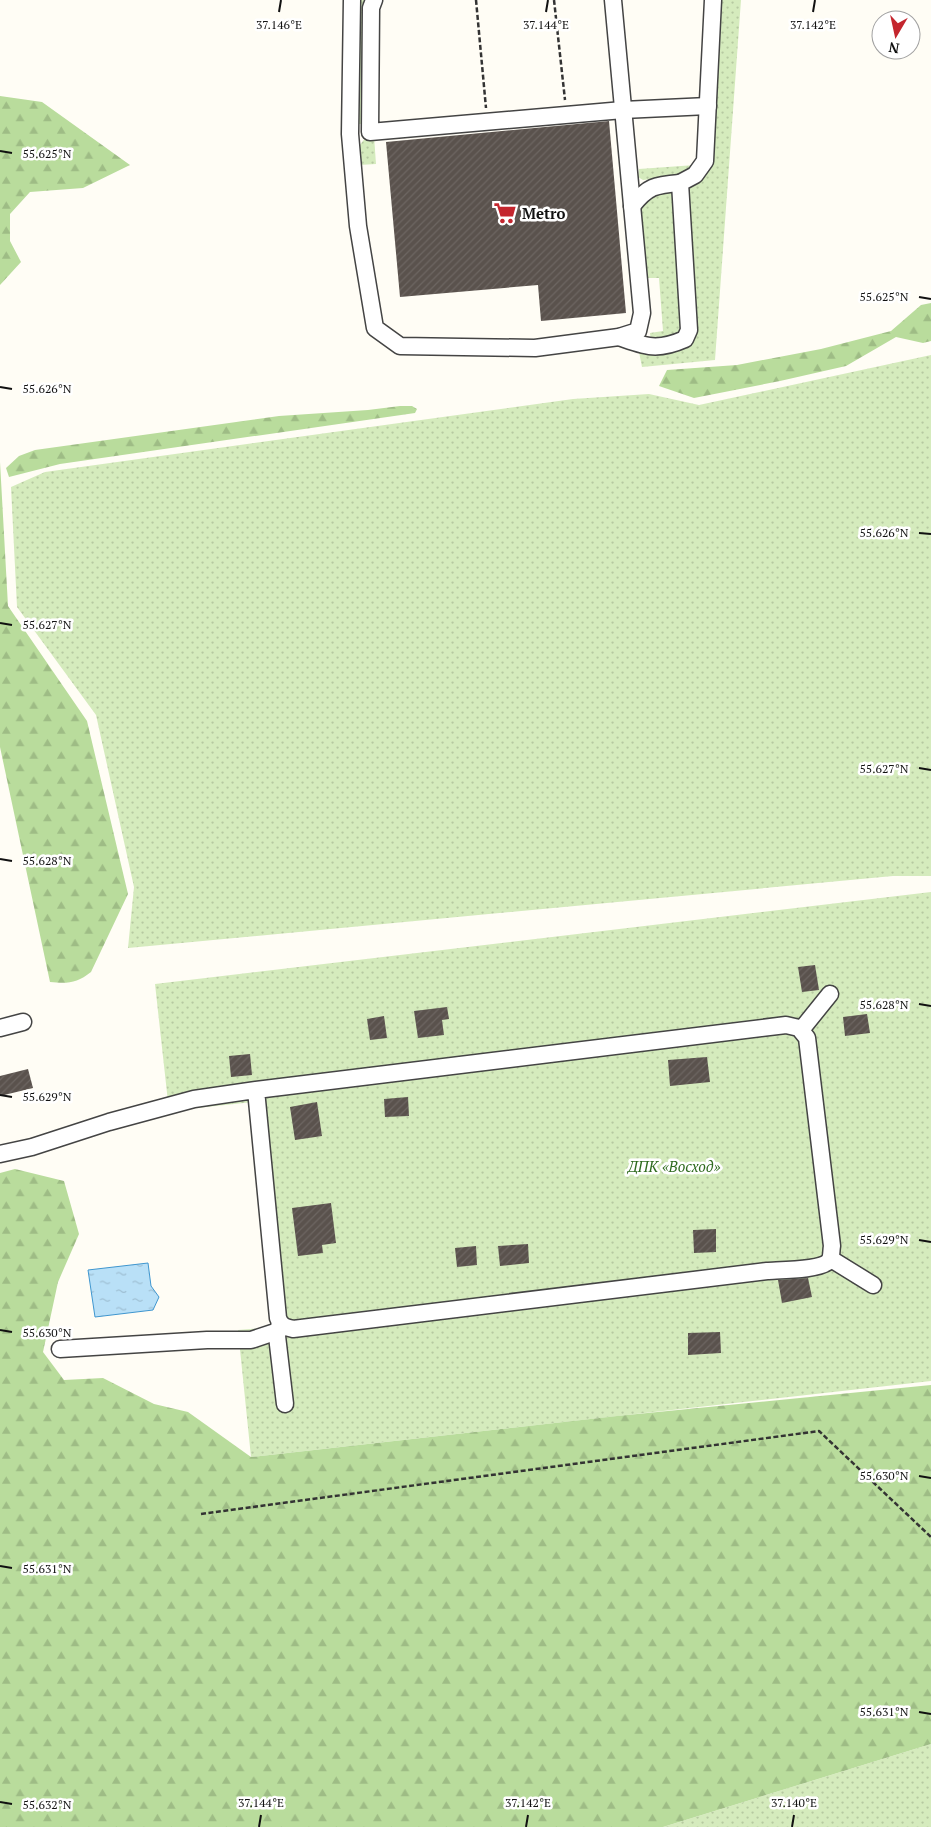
<svg xmlns="http://www.w3.org/2000/svg" width="931" height="1827" viewBox="0 0 931 1827" font-family="'PT Serif',serif">
	<style>
		.grass { fill: url(#grass-dots) }
		.forest { fill: url(#forest-firs) }
		.water { fill: url(#water-ripples); stroke: #3f96cf }
		.building { fill: url(#building-hatch) }
		.lines { fill: none; stroke-linecap: round; stroke-linejoin: round }
		.minor-casing { stroke: #444; stroke-width: 19 }
		.path { stroke: #333; stroke-width: 2.5; stroke-dasharray: 5 2.5; stroke-linecap: butt }
		.minor { stroke: #fff; stroke-width: 16 }
		.ticks { fill: none; stroke: #111; stroke-width: 2 }
		.labels { text-anchor: middle; dominant-baseline: central; stroke-width: 5; stroke-linejoin: round; paint-order: stroke }
		.poi-label { font-size: 15px; font-weight: bold; fill: #111; stroke: #fff; text-anchor: start }
		.park-label { font-size: 15px; font-style: italic; fill: #2f6b1f; stroke: #fff }
		.ticks-label { font-size: 12px; text-anchor: middle; fill: #111; stroke: #fff; stroke-width: 5; stroke-linejoin: round; paint-order: stroke }
	</style>
	<defs>
		<pattern id="grass-dots" width="8" height="8" patternUnits="userSpaceOnUse" patternTransform="scale(1.25)"><rect width="8" height="8" fill="#d5ebbd"/><path d="M2 2h.1M6 6h.1" fill="none" stroke="#b6c8a1" stroke-width="1.8" stroke-linecap="round"/></pattern>
		<pattern id="forest-firs" width="22" height="20" patternUnits="userSpaceOnUse" patternTransform="scale(1.25)"><rect width="22" height="20" fill="#b9dc9c"/><path d="M5 1l3.5 6h-7zM16 11l3.5 6h-7z" fill="#9ebc85"/></pattern>
		<pattern id="water-ripples" width="26" height="14" patternUnits="userSpaceOnUse" patternTransform="scale(1.25)"><rect width="26" height="14" fill="#b9e0f7"/><path d="M2 4q2-2 4 0t4 0M15 11q2-2 4 0t4 0" fill="none" stroke="#9ebfd3"/></pattern>
		<pattern id="building-hatch" width="6" height="6" patternUnits="userSpaceOnUse" patternTransform="scale(1.25)"><rect width="6" height="6" fill="#5a524d"/><path d="M-1 1l2-2M0 6l6-6M5 7l2-2" fill="none" stroke="#6d6662"/></pattern>
	</defs>
	<rect width="100%" height="100%" fill="#fffdf5"/>
	<g class="grass">
		<polygon points="360,0 368,0 364,124 358,124"/>
		<polygon points="721,0 741,0 715,360 642,367 639,352 672,350 682,347 685,201 689,189 708,172 713,158"/>
		<polygon points="367,136 374,136 376,164 359,165 359,146"/>
		<polygon points="695,165 684,175 643,180 638,177 639,169"/>
		<polygon points="674,191 683,332 651,342 650,333 663,331 659,278 645,278 640,215 642,206 656,192"/>
		<polygon points="931,355 931,876 893,876 128,948 134,887 96,715 17,607 11,487 45,472 573,399 649,394 699,405"/>
		<polygon points="931,892 931,1381 251,1457 238,1330 275,1327 253,1102 169,1111 155,984"/>
		<polygon points="931,1744 931,1827 663,1827"/>
	</g>
	<g class="forest">
		<polygon points="0,96 42,102 130,165 83,188 30,192 10,214 10,241 21,262 0,285"/>
		<polygon points="931,303 931,341 923,343 896,337 846,366 780,381 694,398 659,386 667,370 737,365 821,349 891,331 921,305"/>
		<polygon points="400,406 412,406 417,409 415,413 60,464 9,477 6,468 19,456 35,450 279,416 368,410"/>
		<path d="M 0,462 L 8,606 L 87,721 L 128,894 L 91,972 C 77,983 68,984 50,982 L 0,747 Z"/>
		<polygon points="15,1169 64,1181 79,1234 58,1282 43,1352 64,1380 103,1378 154,1404 188,1412 251,1457 617,1416 931,1385 931,1744 663,1827 0,1827 0,1173"/>
	</g>
	<polygon class="water" points="148,1263 151,1286 159,1297 153,1310 95,1317 88,1270"/>
	<g class="building">
		<polygon points="609,121 626,313 541,321 538,285 400,297 386,142"/>
		<polygon points="815,965 819,990 802,992 798,967"/>
		<polygon points="447,1007 449,1019 442,1020 444,1035 418,1038 414,1011"/>
		<polygon points="867,1014 870,1033 845,1036 843,1017"/>
		<polygon points="384,1016 387,1038 370,1040 367,1019"/>
		<polygon points="250,1054 252,1075 231,1077 229,1056"/>
		<polygon points="707,1057 710,1082 670,1086 668,1060"/>
		<polygon points="28,1069 33,1088 0,1096 0,1076"/>
		<polygon points="408,1097 409,1116 385,1117 384,1099"/>
		<polygon points="317,1102 322,1136 295,1140 290,1107"/>
		<polygon points="331,1203 336,1243 322,1245 323,1253 298,1256 292,1208"/>
		<polygon points="716,1229 716,1252 694,1253 693,1230"/>
		<polygon points="528,1244 529,1263 500,1266 498,1246"/>
		<polygon points="476,1246 477,1265 457,1267 455,1248"/>
		<polygon points="808,1278 812,1297 782,1303 778,1280"/>
		<polygon points="720,1332 721,1353 688,1355 688,1333"/>
	</g>
	<g class="lines">
		<defs>
			<g id="minor">
				<polyline points="352,0 350,134 358,226 375,328 400,346 535,348 619,337 638,331 642,313 613,0"/>
				<polyline points="374,0 371,8 370,132 623,110 708,106"/>
				<path d="M 632,206 C 648,186 655,185 680,183"/>
				<path d="M 619,337 C 646,347 658,351 685,339 L 689,330 L 680,183 L 695,175 L 705,161 L 713,0"/>
				<polyline points="0,1028 23,1022"/>
				<polyline points="801,1030 830,994"/>
				<path d="M 0,1154 L 32,1147 L 109,1122 L 194,1099 L 256,1090 L 786,1025 L 799,1028 L 807,1038 L 832,1246 C 831,1251 832,1257 829,1261 C 821,1270 780,1270 767,1271 L 293,1329 C 285,1327 281,1326 278,1318 L 256,1090"/>
				<polyline points="831,1259 873,1285"/>
				<polyline points="280,1323 277,1336 285,1404"/>
				<polyline points="60,1349 207,1340 251,1340 278,1331"/>
			</g>
		</defs>
		<use href="#minor" class="minor-casing"/>
		<g class="path">
			<polyline points="476,0 486,108"/>
			<polyline points="554,0 565,100"/>
			<polyline points="201,1514 819,1431 931,1537"/>
		</g>
		<use href="#minor" class="minor"/>
	</g>
	<path class="ticks" d="M 279,12 L 281,0M 546,12 L 548,0M 813,12 L 815,0M 0,151 L 12,153M 919,297 L 931,299M 0,387 L 12,389M 919,533 L 931,534M 0,623 L 12,625M 919,768 L 931,770M 0,859 L 12,861M 919,1004 L 931,1006M 0,1095 L 12,1097M 919,1240 L 931,1242M 0,1330 L 12,1332M 919,1476 L 931,1478M 0,1566 L 12,1568M 919,1712 L 931,1714M 0,1802 L 12,1804M 259,1827 L 261,1815M 526,1827 L 528,1815M 792,1827 L 794,1815"/>
	<defs>
		<symbol id="supermarket-bare" viewBox="-9 -9 18 18"><path d="M-6-5.5h2.5l.6 2H6L4.5 2H-2.5L-4.4-4H-6ZM-1.5 3.2a1.3 1.3 0 1 0 .1 0ZM3 3.2a1.3 1.3 0 1 0 .1 0Z" fill="#c4262e" stroke="#fff" stroke-width="2.5" paint-order="stroke"/></symbol>
	</defs>
	<g fill-rule="evenodd">
		<use href="#supermarket-bare" x="489" y="197" width="32" height="32"/>
	</g>
	<g class="labels">
		<g class="poi-label">
			<text x="522" y="213">Metro</text>
		</g>
		<g class="park-label">
			<text x="674" y="1166">ДПК «Восход»</text>
		</g>
	</g>
	<g class="ticks-label">
		<text x="279" y="29">37.146°E</text>
		<text x="546" y="29">37.144°E</text>
		<text x="813" y="29">37.142°E</text>
		<text x="47" y="158">55.625°N</text>
		<text x="884" y="301">55.625°N</text>
		<text x="47" y="393">55.626°N</text>
		<text x="884" y="537">55.626°N</text>
		<text x="47" y="629">55.627°N</text>
		<text x="884" y="773">55.627°N</text>
		<text x="47" y="865">55.628°N</text>
		<text x="884" y="1009">55.628°N</text>
		<text x="47" y="1101">55.629°N</text>
		<text x="884" y="1244">55.629°N</text>
		<text x="47" y="1337">55.630°N</text>
		<text x="884" y="1480">55.630°N</text>
		<text x="47" y="1573">55.631°N</text>
		<text x="884" y="1716">55.631°N</text>
		<text x="261" y="1807">37.144°E</text>
		<text x="528" y="1807">37.142°E</text>
		<text x="794" y="1807">37.140°E</text>
		<text x="47" y="1809">55.632°N</text>
	</g>
	<g transform="translate(896 35) rotate(189)"><circle r="24" fill="#ffffff" stroke="#a0a0a0"/>
	<path d="M0-4L9 19L0 12L-9 19Z" fill="#c4262e"/>
	<text y="-8" font-size="14" font-weight="bold" text-anchor="middle" fill="#111111">N</text>
	</g>
</svg>
